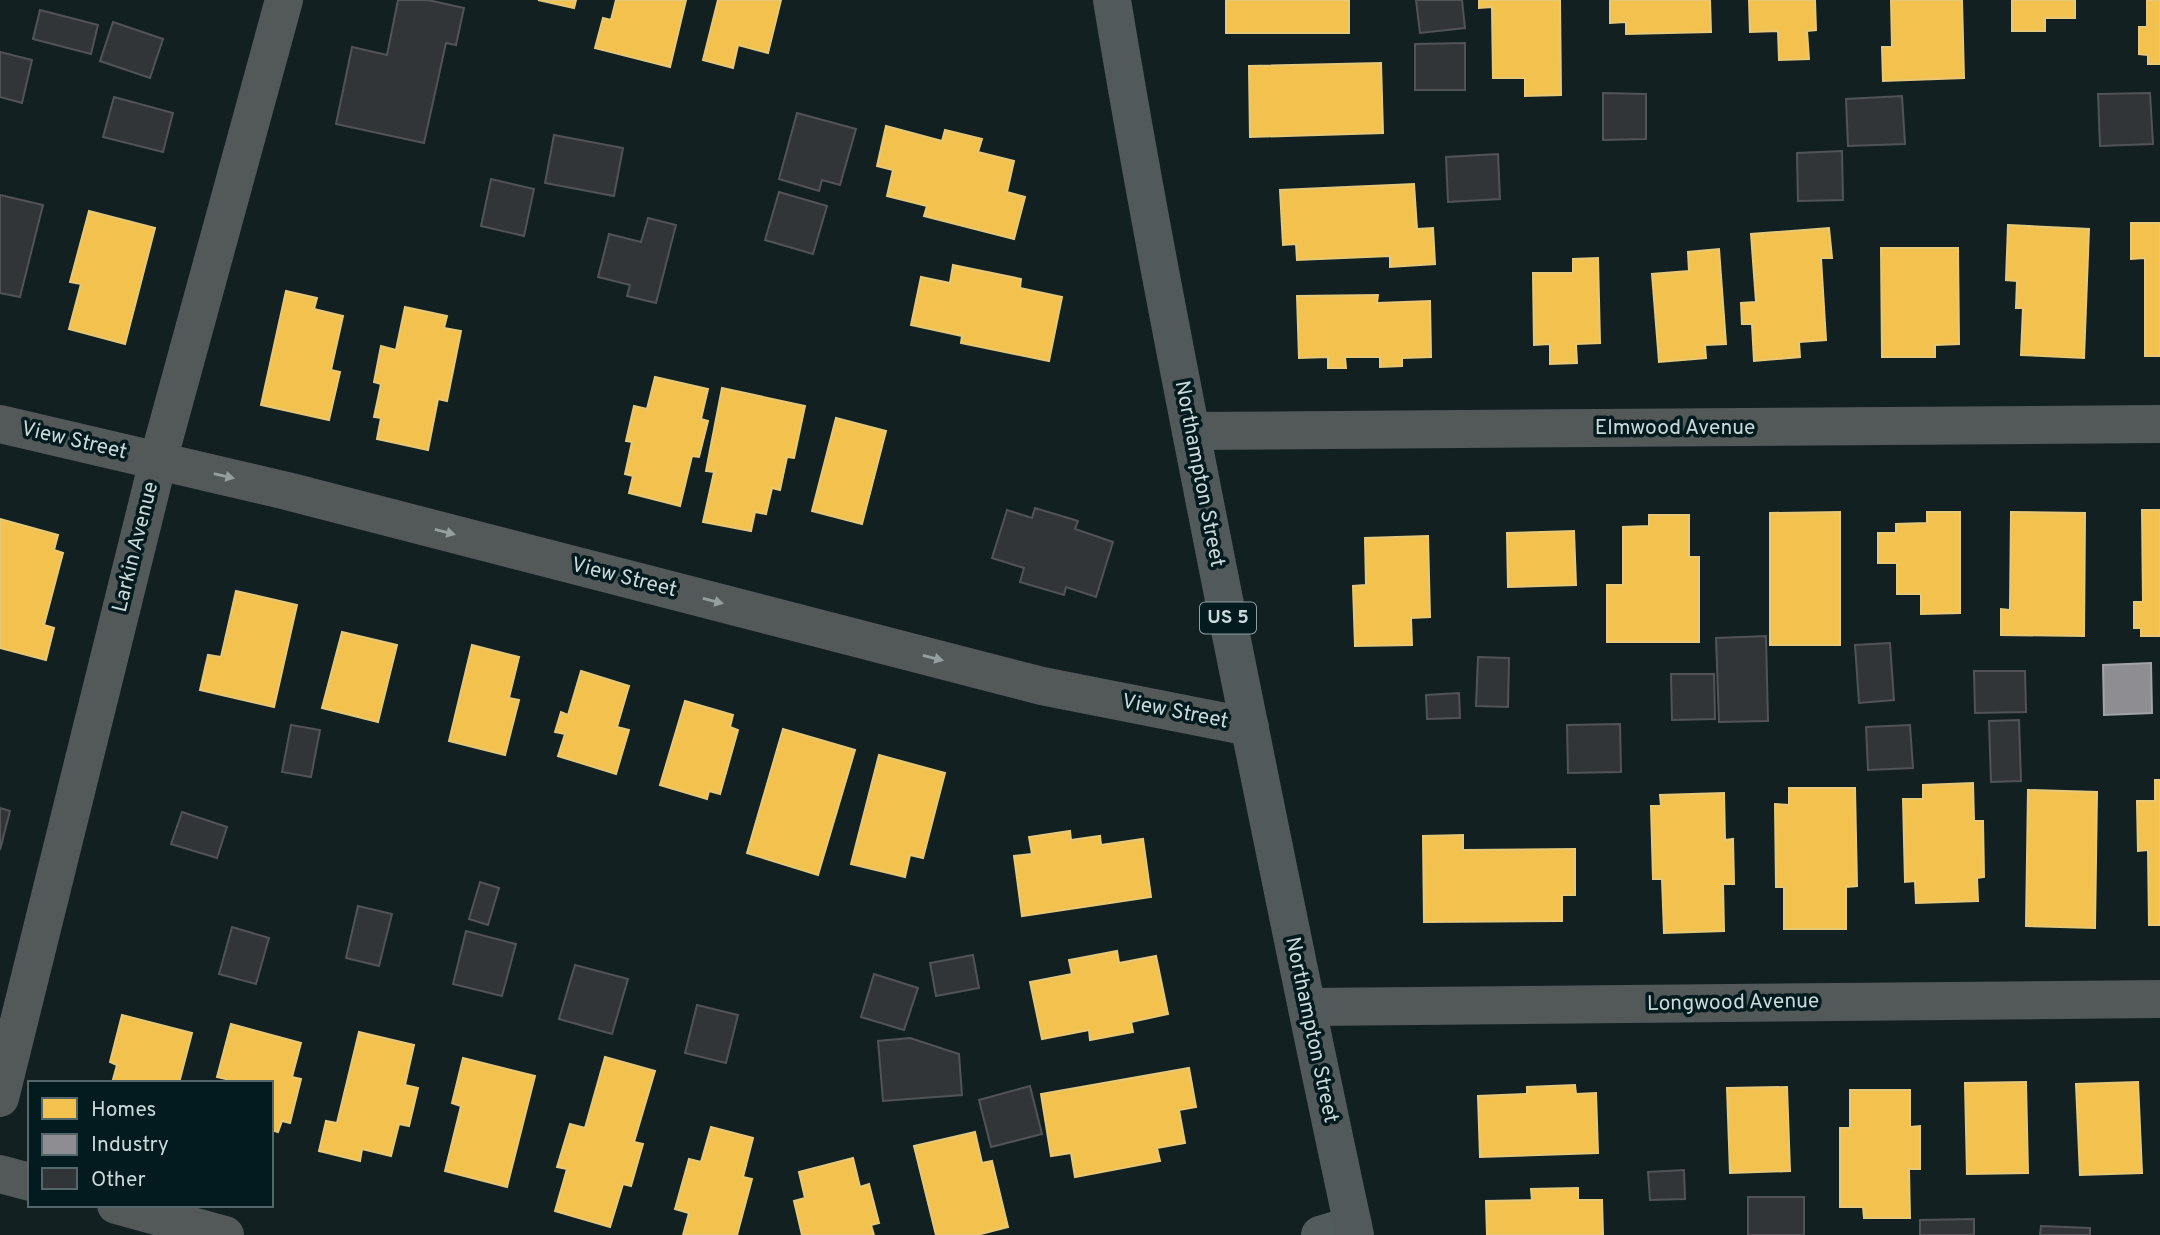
<svg xmlns="http://www.w3.org/2000/svg" width="2160" height="1235" viewBox="0 0 2160 1235" font-family="Overpass,sans-serif">
	<style>
		.homes { fill: #f2c14e; stroke: #e6c878; stroke-width: 2 }
		.industry { fill: #8d8d92; stroke: #a0a4a8; stroke-width: 2 }
		.building { fill: #323538; stroke: #515357; stroke-width: 2 }
		.lines { fill: none; stroke-linecap: round; stroke-linejoin: round }
		.street { stroke: #535959; stroke-width: 38 }
		.secondary { stroke: #535c5c; stroke-width: 38 }
		.primary { stroke: #51595a; stroke-width: 38 }
		.oneway { fill: #959fa0 }
		.labels { text-anchor: middle; dominant-baseline: central; stroke-width: 7; stroke-linejoin: round; paint-order: stroke }
		.shield { fill: #031b1e; stroke: #8fa0a2; stroke-width: 2 }
		.shield-label { font-size: 19px; font-weight: bold; fill: #cbd9db }
		.street-label { font-size: 21px; fill: #cbd9db; stroke: #031b1e }
	</style>
	<rect width="100%" height="100%" fill="#122022"/>
	<g class="homes">
		<polygon points="538,0 576,0 574,8"/>
		<polygon points="616,0 686,0 670,67 595,48 603,18 611,20"/>
		<polygon points="718,0 781,0 768,53 738,45 733,68 703,60"/>
		<rect x="1226" y="0" width="123" height="33"/>
		<polygon points="1479,0 1560,0 1561,95 1525,96 1525,78 1493,78 1492,7 1479,8"/>
		<polygon points="1610,0 1710,0 1711,32 1626,34 1626,22 1610,23"/>
		<polygon points="1749,0 1815,0 1816,30 1807,31 1809,59 1779,60 1778,31 1750,32"/>
		<polygon points="1891,0 1962,0 1964,78 1883,81 1882,47 1892,47"/>
		<polygon points="2012,0 2075,0 2075,18 2045,18 2045,31 2012,31"/>
		<polygon points="2147,0 2160,0 2160,64 2148,64 2148,55 2139,54 2139,27 2147,27"/>
		<polygon points="1381,63 1383,133 1250,137 1249,66"/>
		<polygon points="886,126 942,141 945,130 982,139 978,152 1014,161 1007,192 1025,197 1014,239 924,216 927,206 887,196 893,170 877,166"/>
		<polygon points="1414,184 1417,229 1433,228 1435,264 1390,267 1390,256 1297,260 1296,244 1283,245 1280,190"/>
		<polygon points="89,211 155,228 125,344 69,329 81,284 70,282"/>
		<polygon points="2131,223 2160,223 2160,356 2145,356 2145,258 2131,259"/>
		<polygon points="2008,225 2089,229 2084,358 2021,355 2023,308 2016,308 2017,281 2006,280"/>
		<polygon points="1829,228 1832,258 1821,258 1826,340 1799,342 1800,357 1754,361 1752,324 1742,324 1741,303 1756,302 1751,234"/>
		<polygon points="1881,248 1958,248 1959,344 1935,345 1935,357 1882,357"/>
		<polygon points="1719,249 1726,344 1705,345 1706,358 1659,362 1652,274 1689,271 1688,252"/>
		<polygon points="1598,258 1600,343 1576,344 1577,363 1550,364 1550,344 1534,345 1533,273 1573,273 1573,259"/>
		<polygon points="953,265 1021,279 1020,288 1062,297 1049,361 961,343 962,336 911,325 921,277 950,283"/>
		<polygon points="286,291 317,298 314,309 343,316 331,370 340,372 329,420 261,405"/>
		<polygon points="1378,295 1377,303 1430,301 1431,357 1402,358 1402,366 1380,367 1380,357 1345,357 1346,368 1328,368 1328,357 1299,358 1297,296"/>
		<polygon points="405,307 447,316 444,328 461,331 447,401 438,399 428,450 377,439 381,418 374,417 381,384 374,382 381,346 396,350"/>
		<polygon points="655,377 708,389 701,419 708,421 699,457 692,456 680,506 629,493 633,476 625,474 632,442 626,441 634,406 647,409"/>
		<polygon points="722,388 805,406 794,458 787,457 780,490 772,488 766,514 755,512 751,531 703,522 714,472 706,471"/>
		<polygon points="836,418 886,431 862,524 812,511"/>
		<polygon points="2142,510 2160,510 2160,636 2141,636 2141,628 2134,628 2134,602 2143,602"/>
		<polygon points="1840,512 1840,645 1770,645 1770,513"/>
		<polygon points="1927,512 1960,512 1960,613 1921,614 1921,594 1897,594 1897,563 1878,563 1878,533 1896,533 1896,524 1927,523"/>
		<polygon points="2011,512 2085,513 2084,636 2001,635 2001,609 2010,610"/>
		<polygon points="1649,515 1689,515 1689,557 1699,557 1699,642 1607,642 1607,585 1623,585 1623,527 1649,526"/>
		<polygon points="0,519 58,535 54,550 63,553 44,625 54,628 46,660 0,648"/>
		<polygon points="1574,531 1576,585 1508,587 1507,533"/>
		<polygon points="1428,536 1430,617 1411,618 1412,645 1355,646 1353,586 1366,585 1365,538"/>
		<polygon points="236,591 297,605 274,707 200,690 208,655 221,657"/>
		<polygon points="342,632 397,645 378,722 322,708"/>
		<polygon points="472,645 519,657 509,698 519,700 505,755 449,741"/>
		<polygon points="581,671 629,686 617,727 629,730 616,774 558,756 565,734 555,732 561,712 568,715"/>
		<polygon points="685,701 733,715 730,727 738,730 720,794 709,791 707,799 660,785"/>
		<polygon points="783,729 855,750 818,875 747,853"/>
		<polygon points="879,755 945,773 923,858 910,855 905,877 851,864"/>
		<polygon points="2155,780 2160,780 2160,925 2149,925 2148,850 2138,851 2137,801 2155,801"/>
		<polygon points="1973,783 1974,821 1983,821 1984,877 1977,878 1978,901 1916,903 1915,881 1905,882 1903,799 1923,799 1923,785"/>
		<polygon points="1789,788 1855,788 1857,886 1846,887 1846,929 1784,929 1784,887 1776,887 1775,804 1789,805"/>
		<polygon points="2028,790 2097,792 2095,928 2026,926"/>
		<polygon points="1724,793 1725,840 1733,839 1734,884 1723,884 1724,931 1664,933 1662,879 1653,879 1651,806 1661,806 1660,795"/>
		<polygon points="1070,831 1071,840 1100,836 1101,845 1143,839 1151,897 1022,916 1014,856 1032,854 1029,837"/>
		<polygon points="1463,835 1463,850 1575,849 1575,895 1562,895 1562,921 1424,922 1423,836"/>
		<polygon points="1117,951 1119,963 1156,956 1168,1014 1131,1022 1133,1032 1090,1040 1089,1030 1042,1039 1030,982 1072,974 1069,960"/>
		<polygon points="122,1015 192,1033 179,1083 112,1083 117,1065 110,1062"/>
		<polygon points="231,1024 301,1043 292,1077 301,1079 290,1123 282,1121 278,1132 271,1130 271,1083 225,1083 226,1079 217,1077"/>
		<polygon points="359,1032 414,1045 405,1085 418,1088 409,1126 399,1124 391,1156 362,1149 360,1161 319,1151 326,1121 337,1123"/>
		<polygon points="605,1057 655,1071 634,1142 643,1144 631,1186 623,1184 610,1227 555,1211 567,1169 557,1167 570,1124 585,1128"/>
		<polygon points="463,1058 535,1076 507,1187 445,1171 461,1106 452,1103"/>
		<polygon points="1189,1068 1196,1107 1179,1110 1185,1143 1157,1148 1160,1161 1075,1177 1071,1153 1051,1156 1041,1094"/>
		<polygon points="2026,1082 2028,1173 1967,1174 1965,1083"/>
		<polygon points="2138,1082 2142,1173 2080,1175 2076,1084"/>
		<polygon points="1575,1085 1576,1094 1596,1093 1598,1153 1480,1157 1478,1096 1527,1094 1527,1087"/>
		<polygon points="1787,1087 1790,1171 1730,1173 1727,1088"/>
		<polygon points="1850,1090 1910,1090 1910,1127 1920,1126 1920,1169 1909,1169 1910,1218 1864,1218 1863,1207 1840,1207 1840,1128 1850,1128"/>
		<polygon points="711,1127 753,1138 743,1177 752,1179 737,1235 683,1235 689,1213 675,1209 689,1159 701,1162"/>
		<polygon points="975,1132 982,1163 992,1161 1008,1227 977,1235 936,1235 914,1146"/>
		<polygon points="853,1158 860,1187 869,1184 879,1223 871,1225 874,1235 802,1235 794,1201 805,1198 799,1172"/>
		<polygon points="1578,1188 1578,1200 1602,1200 1603,1235 1487,1235 1486,1201 1532,1200 1531,1189"/>
	</g>
	<polygon class="industry" points="2151,663 2152,713 2104,715 2103,665"/>
	<g class="building">
		<polygon points="398,0 428,0 464,8 456,45 446,43 424,143 336,124 352,47 387,55"/>
		<polygon points="1416,0 1462,0 1465,28 1420,33"/>
		<polygon points="40,10 98,25 91,54 33,39"/>
		<polygon points="113,22 163,39 150,78 100,61"/>
		<polygon points="1465,43 1465,90 1415,90 1415,44"/>
		<polygon points="0,52 32,60 22,103 0,97"/>
		<polygon points="1603,93 1646,94 1646,139 1603,140"/>
		<polygon points="2150,93 2153,144 2100,146 2098,94"/>
		<polygon points="1902,96 1905,144 1848,146 1846,99"/>
		<polygon points="114,97 173,113 163,152 103,137"/>
		<polygon points="797,113 856,129 840,185 822,180 819,191 779,179"/>
		<polygon points="554,135 623,148 614,196 545,183"/>
		<polygon points="1842,151 1843,200 1798,201 1797,153"/>
		<polygon points="1498,154 1500,199 1448,202 1446,157"/>
		<polygon points="491,179 534,189 524,236 481,226"/>
		<polygon points="779,192 827,206 813,254 765,240"/>
		<polygon points="0,195 43,205 20,297 0,293"/>
		<polygon points="648,218 676,225 656,303 627,296 630,285 598,277 609,234 641,242"/>
		<polygon points="1035,508 1078,521 1075,529 1113,542 1096,597 1066,587 1064,595 1020,582 1024,568 992,558 1007,510 1032,518"/>
		<polygon points="1766,636 1768,721 1719,722 1716,638"/>
		<polygon points="1890,643 1894,700 1859,703 1855,645"/>
		<polygon points="1478,657 1509,658 1508,707 1476,706"/>
		<polygon points="1974,671 2025,671 2026,712 1975,713"/>
		<polygon points="1671,674 1714,674 1715,719 1672,720"/>
		<polygon points="1459,693 1460,718 1427,719 1426,695"/>
		<polygon points="2019,720 2021,781 1991,782 1989,721"/>
		<polygon points="1620,724 1621,772 1568,773 1567,725"/>
		<polygon points="291,725 320,730 311,777 282,772"/>
		<polygon points="1910,725 1913,768 1868,770 1866,727"/>
		<polygon points="0,808 10,811 0,850"/>
		<polygon points="182,812 227,827 217,858 171,844"/>
		<polygon points="480,882 499,888 488,925 469,919"/>
		<polygon points="358,906 392,914 379,966 346,958"/>
		<polygon points="232,927 269,938 256,984 219,974"/>
		<polygon points="466,931 516,944 502,996 453,984"/>
		<polygon points="973,955 979,988 936,996 930,963"/>
		<polygon points="575,965 628,979 612,1034 559,1019"/>
		<polygon points="874,974 918,988 904,1030 861,1017"/>
		<polygon points="697,1005 738,1015 726,1063 685,1053"/>
		<polygon points="910,1038 959,1054 962,1095 883,1101 878,1041"/>
		<polygon points="1030,1086 1042,1134 991,1147 979,1100"/>
		<polygon points="1684,1170 1685,1199 1650,1200 1648,1172"/>
		<rect x="1748" y="1197" width="56" height="38"/>
		<polygon points="1974,1219 1974,1235 1920,1235 1920,1220"/>
		<polygon points="2041,1226 2090,1228 2090,1235 2040,1235"/>
	</g>
	<g class="lines">
		<g class="street">
			<polyline points="0,424 287,491 1042,686 1250,727"/>
			<polyline points="1191,431 2160,424"/>
			<polyline points="1307,1007 2160,999"/>
			<polyline points="0,1098 158,461 284,0"/>
			<polyline points="0,1174 30,1182"/>
			<polyline points="116,1205 225,1235"/>
		</g>
		<polyline class="secondary" points="1320,1235 1353,1225"/>
		<path class="primary" d="M 1112,0 C 1147,214 1190,427 1232,640 C 1272,839 1312,1037 1355,1235"/>
	</g>
	<defs><path id="oneway-solid" d="M-6-.8H1V-3.2L6.5 0L1 3.2V.8H-6Z" transform="scale(1.75)"/></defs>
	<g class="oneway">
		<use href="#oneway-solid" transform="translate(224 476) rotate(13)"/>
		<use href="#oneway-solid" transform="translate(445 532) rotate(14)"/>
		<use href="#oneway-solid" transform="translate(713 601) rotate(14)"/>
		<use href="#oneway-solid" transform="translate(933 658) rotate(14)"/>
	</g>
	<g class="labels">
		<rect class="shield" x="1200" y="602.5" width="56" height="31" rx="5"/>
		<g class="shield-label">
			<text x="1228" y="618">US 5</text>
		</g>
		<g class="street-label">
			<text x="1675" y="428">Elmwood Avenue</text>
			<text transform="translate(74 441) rotate(13)">View Street</text>
			<text transform="translate(1199 474) rotate(79)">Northampton Street</text>
			<text transform="translate(136 547) rotate(-76)">Larkin Avenue</text>
			<text transform="translate(624 578) rotate(14)">View Street</text>
			<text transform="translate(1175 712) rotate(11)">View Street</text>
			<text transform="translate(1733 1003) rotate(-1)">Longwood Avenue</text>
			<text transform="translate(1311 1030) rotate(78)">Northampton Street</text>
		</g>
	</g>
	<rect x="28" y="1081" width="245" height="126" fill="#031b1e" stroke="#53676a" stroke-width="2"/>
	<rect x="42" y="1098" width="35" height="21" fill="#f2c14e" stroke="#53676a" stroke-width="2"/>
	<text x="91" y="1116" font-size="21" fill="#cbd9db">Homes</text>
	<rect x="42" y="1134" width="35" height="21" fill="#8d8d92" stroke="#53676a" stroke-width="2"/>
	<text x="91" y="1151" font-size="21" fill="#cbd9db">Industry</text>
	<rect x="42" y="1168" width="35" height="21" fill="#323538" stroke="#53676a" stroke-width="2"/>
	<text x="91" y="1186" font-size="21" fill="#cbd9db">Other</text>
</svg>
